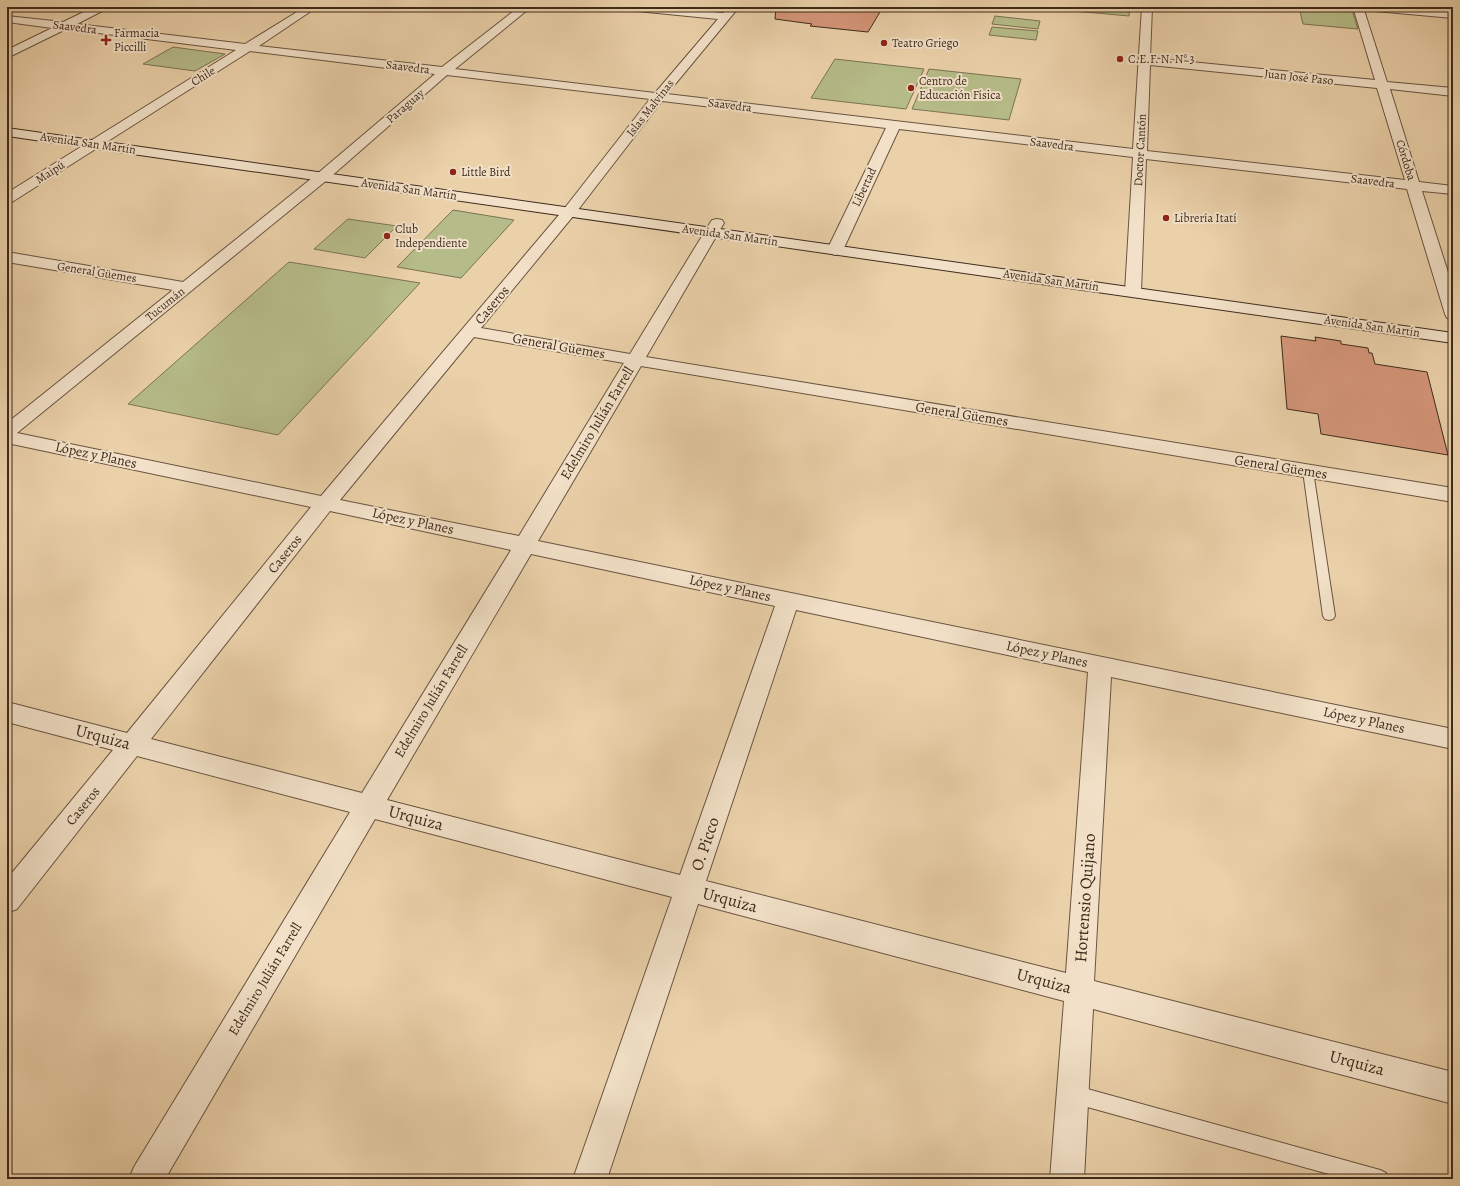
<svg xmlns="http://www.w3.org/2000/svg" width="1460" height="1186" viewBox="0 0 1460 1186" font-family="Alegreya,serif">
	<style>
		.green { fill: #b6bc89; stroke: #7a7453 }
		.building { fill: #d5967a; stroke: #3e2b1d }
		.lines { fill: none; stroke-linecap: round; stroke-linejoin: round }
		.lane-casing { stroke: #695440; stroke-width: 2 }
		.street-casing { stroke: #695440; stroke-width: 2 }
		.secondary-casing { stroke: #3e2b1d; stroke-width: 2 }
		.lane { fill: #f2e1c8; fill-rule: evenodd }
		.street { fill: #f2e1c8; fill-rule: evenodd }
		.secondary { fill: #f2e1c8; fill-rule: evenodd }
		.poi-dot { fill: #8f2418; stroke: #f2e1c8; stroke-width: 1.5 }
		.labels { text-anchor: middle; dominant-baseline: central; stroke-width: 4; stroke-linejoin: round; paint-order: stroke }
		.far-street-label { font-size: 12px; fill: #3e2b1d; stroke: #f2e1c8 }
		.far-poi-label { font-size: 12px; fill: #3e2b1d; stroke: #f2e1c8; text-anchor: start }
		.street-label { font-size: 14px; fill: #3e2b1d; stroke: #f2e1c8 }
		.near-street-label { font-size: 17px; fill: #3e2b1d; stroke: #f2e1c8 }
	</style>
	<rect width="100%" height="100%" fill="#ebd1aa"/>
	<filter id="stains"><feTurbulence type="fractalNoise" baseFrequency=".005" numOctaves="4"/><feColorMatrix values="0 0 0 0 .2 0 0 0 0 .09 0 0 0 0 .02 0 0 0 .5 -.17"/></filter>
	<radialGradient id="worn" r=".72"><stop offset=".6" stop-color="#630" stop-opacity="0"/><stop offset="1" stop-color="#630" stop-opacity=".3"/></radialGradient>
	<g class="green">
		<polygon points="1052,7 1130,7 1129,16 1051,9"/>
		<polygon points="1299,7 1352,10 1358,29 1303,24"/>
		<polygon points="995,16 1040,21 1038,29 992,24"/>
		<polygon points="992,27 1038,31 1036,40 989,35"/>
		<polygon points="173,47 225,54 195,71 143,64"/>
		<polygon points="835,59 924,69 906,109 811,98"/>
		<polygon points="929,69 1021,79 1009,120 912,109"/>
		<polygon points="453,210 514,220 461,278 397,267"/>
		<polygon points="348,219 397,226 365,258 314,249"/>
		<polygon points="289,262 420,283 278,435 128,404"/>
	</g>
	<g class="building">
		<polygon points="776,7 883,7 868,32 810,26 812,24 775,19"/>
		<polygon points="1281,336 1316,341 1315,337 1341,341 1341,344 1368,348 1369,353 1372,353 1375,364 1427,372 1448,455 1321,434 1318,414 1287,409"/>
	</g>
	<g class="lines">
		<defs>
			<g id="lane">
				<polygon points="1308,468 1313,471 1335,616 1333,619 1329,620 1325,619 1323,616 1303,471"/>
				<polygon points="1073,1085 1380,1170 1386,1173 1389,1179 1347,1179 1073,1103 1067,1100 1064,1094 1067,1088"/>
			</g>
			<path id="street" d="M 94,7 L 107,7 L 106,9 L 77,24 L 245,44 L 305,7 L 317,7 L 259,46 L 442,67 L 519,7 L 531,7 L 455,69 L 655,93 L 718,19 L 627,10 L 622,7 L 659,7 L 723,13 L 728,7 L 739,7 L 667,94 L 1133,149 L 1142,7 L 1152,7 L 1150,58 L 1375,80 L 1353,7 L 1399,7 L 1453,12 L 1453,18 L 1364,10 L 1387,82 L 1453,88 L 1453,96 L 1390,89 L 1419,182 L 1453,186 L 1453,194 L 1422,191 L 1453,288 L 1453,319 L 1447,318 L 1445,314 L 1407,189 L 1146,159 L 1141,292 L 1139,295 L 1133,297 L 1127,295 L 1125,292 L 1133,157 L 899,129 L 843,250 L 840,253 L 835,255 L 830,253 L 827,250 L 886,128 L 662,101 L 574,215 L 481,328 L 630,354 L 710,223 L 712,220 L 717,219 L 722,220 L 724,223 L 646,357 L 1453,488 L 1453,502 L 641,366 L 538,541 L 1453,729 L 1453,749 L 1111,677 L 1094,981 L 1453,1072 L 1453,1104 L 1093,1009 L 1084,1179 L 1050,1179 L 1064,1001 L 698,904 L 607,1179 L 573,1179 L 672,897 L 375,819 L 165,1179 L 129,1179 L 134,1167 L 350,812 L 137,756 L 17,909 L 7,913 L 7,879 L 113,750 L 7,722 L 7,702 L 127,733 L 311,507 L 7,443 L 7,423 L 173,290 L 7,262 L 7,252 L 183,282 L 317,174 L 435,74 L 250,51 L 12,202 L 7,203 L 7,193 L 236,50 L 66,29 L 7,58 L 7,50 L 52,28 L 7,22 L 7,16 L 63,22 ZM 1150,65 L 1377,88 L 1405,180 L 1147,151 ZM 447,75 L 650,99 L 564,209 L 321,496 L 17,433 L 327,180 ZM 474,337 L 624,363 L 519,536 L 340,500 ZM 330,511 L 511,550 L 362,793 L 151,739 ZM 531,554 L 775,606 L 680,875 L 387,800 ZM 796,610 L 1088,672 L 1066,973 L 706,881 Z"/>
			<polygon id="secondary" points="7,128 1453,333 1453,343 7,136"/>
		</defs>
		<use href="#lane" class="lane-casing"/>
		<use href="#street" class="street-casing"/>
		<use href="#secondary" class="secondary-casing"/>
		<use href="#lane" class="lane"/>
		<use href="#street" class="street"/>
		<use href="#secondary" class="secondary"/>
	</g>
	<g class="poi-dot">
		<path d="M104 34h4v4h4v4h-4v4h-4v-4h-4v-4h4z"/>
		<circle cx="884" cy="43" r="4"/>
		<circle cx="1120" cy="59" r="4"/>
		<circle cx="911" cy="88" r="4"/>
		<circle cx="453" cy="172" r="4"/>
		<circle cx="1166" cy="218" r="4"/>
		<circle cx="387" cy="236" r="4"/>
	</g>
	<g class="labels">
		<g class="far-street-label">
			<text transform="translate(75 27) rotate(7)">Saavedra</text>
			<text transform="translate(408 67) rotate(7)">Saavedra</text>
			<text transform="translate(203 76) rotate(-32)">Chile</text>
			<text transform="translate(1299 77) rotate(6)">Juan José Paso</text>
			<text transform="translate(730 105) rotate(7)">Saavedra</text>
			<text transform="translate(405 106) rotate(-41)">Paraguay</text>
			<text transform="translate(650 108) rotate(-52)">Islas Malvinas</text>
			<text transform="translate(88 143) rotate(8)">Avenida San Martín</text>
			<text transform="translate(1052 144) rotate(7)">Saavedra</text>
			<text transform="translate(1140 150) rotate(-87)">Doctor Cantón</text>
			<text transform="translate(1406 160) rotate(73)">Córdoba</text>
			<text transform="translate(50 172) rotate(-33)">Maipú</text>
			<text transform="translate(1373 181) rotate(7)">Saavedra</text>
			<text transform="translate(864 187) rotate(-65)">Libertad</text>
			<text transform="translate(409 189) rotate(8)">Avenida San Martín</text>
			<text transform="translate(730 235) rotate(8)">Avenida San Martín</text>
			<text transform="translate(97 272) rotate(9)">General Güemes</text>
			<text transform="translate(1051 280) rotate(8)">Avenida San Martín</text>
			<text transform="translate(165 304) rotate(-39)">Tucumán</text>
			<text transform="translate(1372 326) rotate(8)">Avenida San Martín</text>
		</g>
		<g class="far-poi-label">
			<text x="114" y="33">Farmacia<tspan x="114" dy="14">Piccilli</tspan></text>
			<text x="892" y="43">Teatro Griego</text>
			<text x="1128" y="59">C.E.F. N. N° 3</text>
			<text x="919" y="81">Centro de<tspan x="919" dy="14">Educación Física</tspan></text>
			<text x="461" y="172">Little Bird</text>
			<text x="1174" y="218">Librería Itatí</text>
			<text x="395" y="229">Club<tspan x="395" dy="14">Independiente</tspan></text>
		</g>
		<g class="street-label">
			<text transform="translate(492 305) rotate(-50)">Caseros</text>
			<text transform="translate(559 346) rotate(10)">General Güemes</text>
			<text transform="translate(962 414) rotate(9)">General Güemes</text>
			<text transform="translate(597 423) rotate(-59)">Edelmiro Julián Farrell</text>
			<text transform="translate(96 455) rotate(12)">López y Planes</text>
			<text transform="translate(1281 467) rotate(9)">General Güemes</text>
			<text transform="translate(413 521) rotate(12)">López y Planes</text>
			<text transform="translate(285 554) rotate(-51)">Caseros</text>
			<text transform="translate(730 588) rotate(12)">López y Planes</text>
			<text transform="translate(1047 654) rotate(12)">López y Planes</text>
			<text transform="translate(431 701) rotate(-59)">Edelmiro Julián Farrell</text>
			<text transform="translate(1364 720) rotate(12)">López y Planes</text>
			<text transform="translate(83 806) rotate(-51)">Caseros</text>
			<text transform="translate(265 979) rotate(-59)">Edelmiro Julián Farrell</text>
		</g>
		<g class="near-street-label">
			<text transform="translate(103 737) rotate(15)">Urquiza</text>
			<text transform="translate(416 818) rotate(15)">Urquiza</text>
			<text transform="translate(705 844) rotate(-71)">O. Picco</text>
			<text transform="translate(1085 898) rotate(-86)">Hortensio Quijano</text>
			<text transform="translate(730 900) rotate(15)">Urquiza</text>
			<text transform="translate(1044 981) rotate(15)">Urquiza</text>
			<text transform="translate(1357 1063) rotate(15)">Urquiza</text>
		</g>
	</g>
	<rect width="1460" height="1186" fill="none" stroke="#ebd1aa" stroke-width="24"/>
	<rect x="8" y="8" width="1444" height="1170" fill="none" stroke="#3e2b1d" stroke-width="2"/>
	<rect x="12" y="12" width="1436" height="1162" fill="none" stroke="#3e2b1d"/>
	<rect width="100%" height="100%" filter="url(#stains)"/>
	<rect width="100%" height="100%" fill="url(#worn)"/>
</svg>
